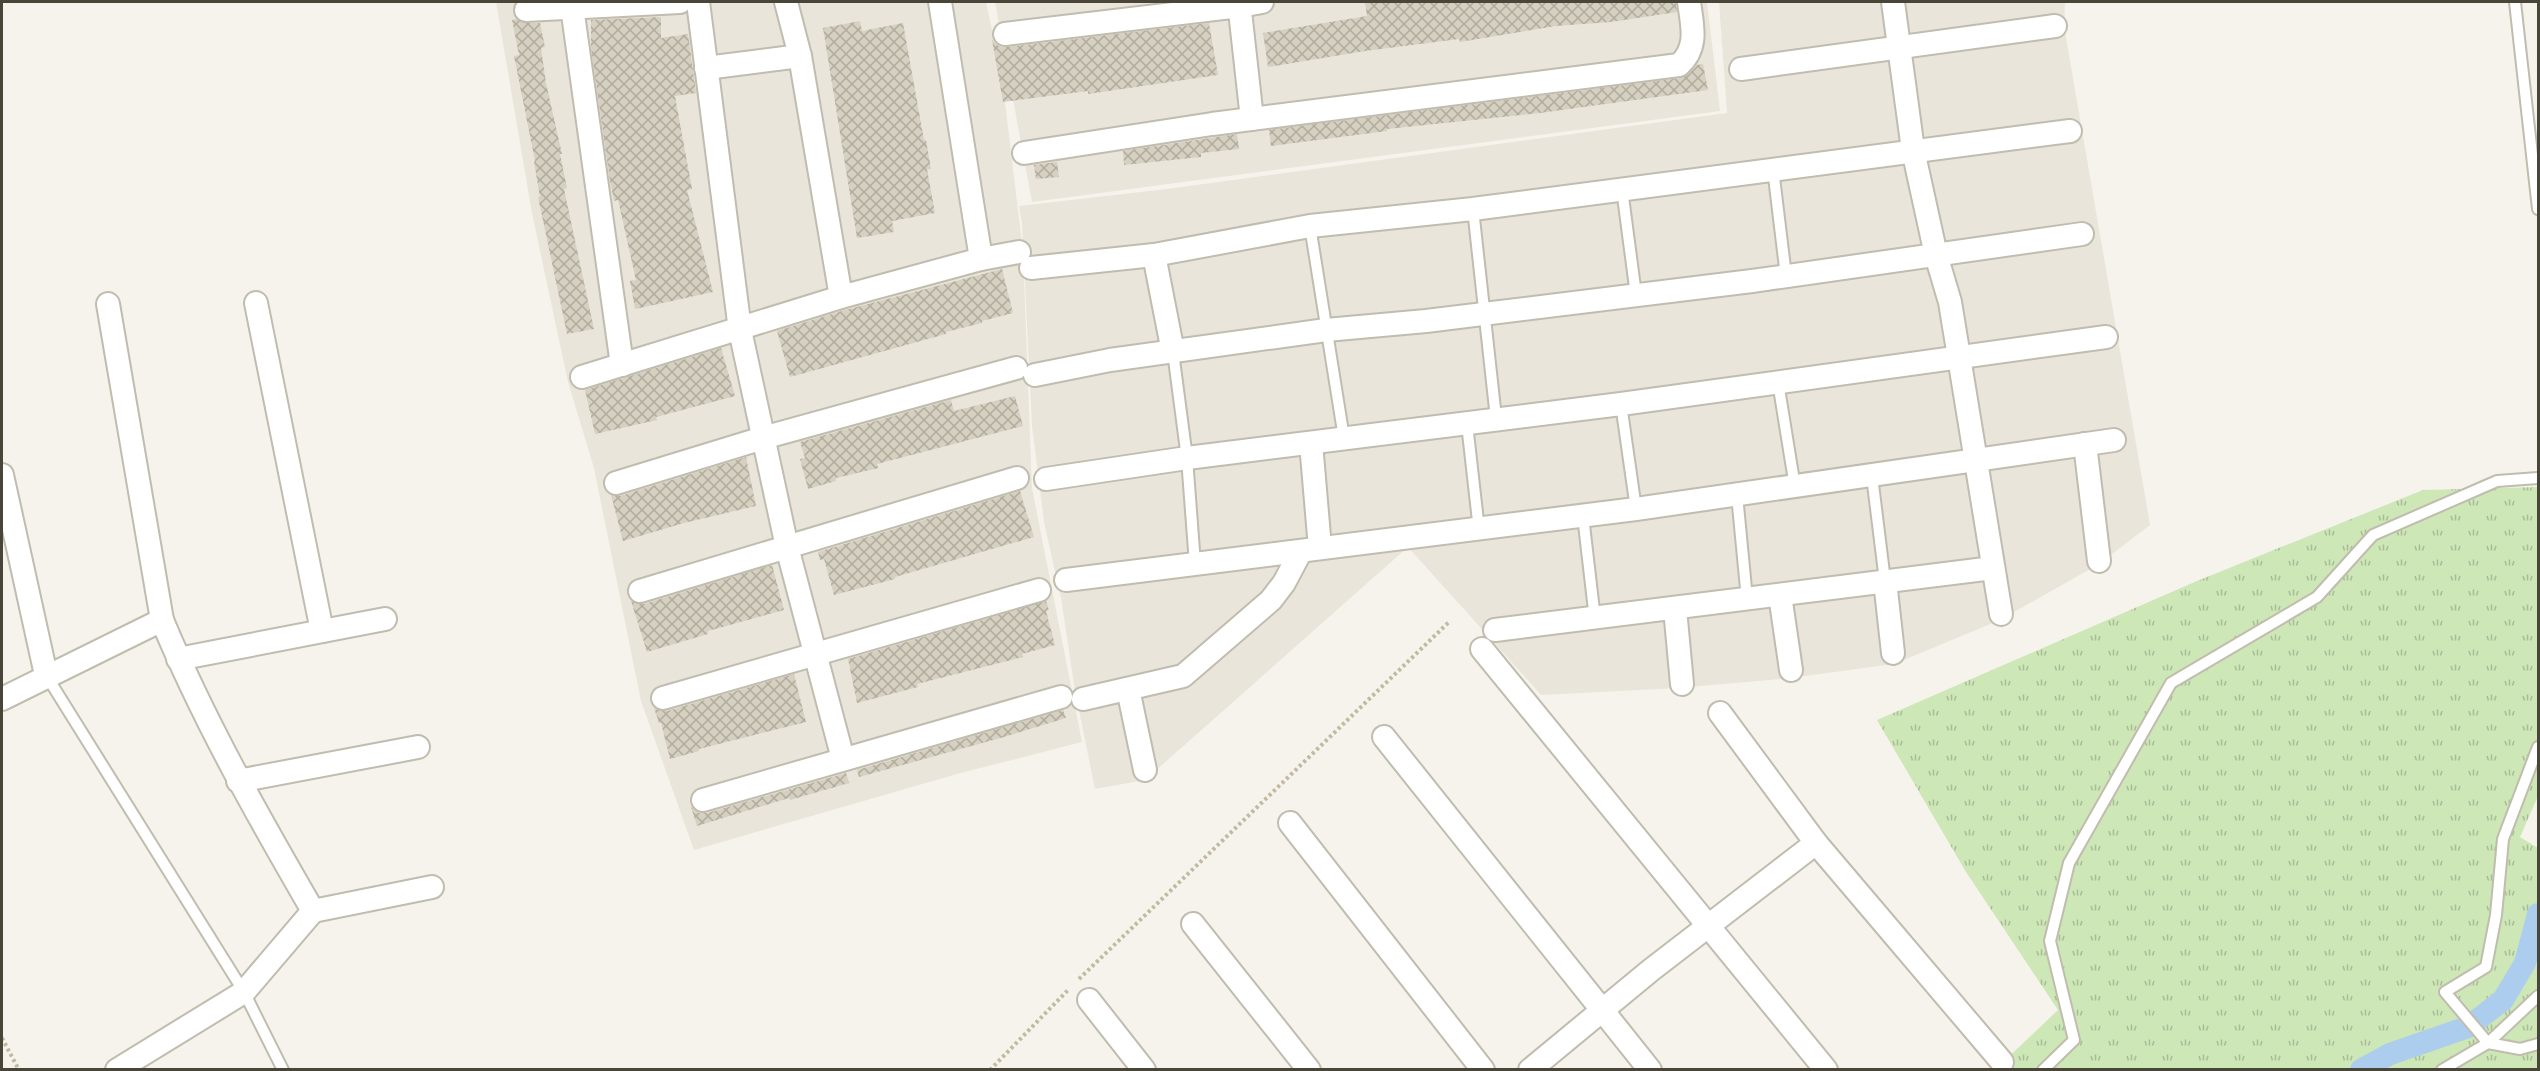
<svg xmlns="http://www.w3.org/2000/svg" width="2540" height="1071" viewBox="0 0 2540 1071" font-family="'Sofia Sans Condensed',sans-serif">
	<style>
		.residential { fill: #e9e5da }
		.grass { fill: url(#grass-tufts) }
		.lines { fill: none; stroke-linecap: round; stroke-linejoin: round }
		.canal { stroke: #accdee; stroke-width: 22 }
		.building { fill: url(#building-cross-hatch) }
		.lane-casing { stroke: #c0bcae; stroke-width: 14 }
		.street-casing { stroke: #c0bcae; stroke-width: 26 }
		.path { stroke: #c1b9a0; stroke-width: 4; stroke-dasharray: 3 3; stroke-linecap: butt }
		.lane { stroke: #fff; stroke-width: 10 }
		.street { stroke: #fff; stroke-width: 22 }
	</style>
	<defs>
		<pattern id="grass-tufts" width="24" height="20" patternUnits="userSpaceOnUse" patternTransform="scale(1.5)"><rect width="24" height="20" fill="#cde7b7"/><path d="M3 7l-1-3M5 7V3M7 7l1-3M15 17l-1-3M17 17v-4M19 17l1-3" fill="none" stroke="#a8bd96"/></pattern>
		<pattern id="building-cross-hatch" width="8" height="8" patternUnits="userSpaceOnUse" patternTransform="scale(1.5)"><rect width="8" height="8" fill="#d6d0c1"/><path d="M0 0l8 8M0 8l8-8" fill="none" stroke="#b0ab9e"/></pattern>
	</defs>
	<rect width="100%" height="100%" fill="#f5f3ec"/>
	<g class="residential">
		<polygon points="496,2 986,2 1002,77 1023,252 1032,488 1082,742 957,774 694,850 641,701 594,468 568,382 532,213"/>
		<polygon points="995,2 1707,2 1720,111 1032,202"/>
		<polygon points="1719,2 2065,2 2064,26 2150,525 2099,564 2000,620 1894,664 1790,678 1678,688 1541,695 1408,547 1145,780 1095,789 1075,691 1061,598 1044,522 1032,426 1022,223 1019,206 1167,189 1727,113"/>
	</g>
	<polygon class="grass" points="2538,487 2538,796 2520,837 2538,848 2538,1069 1996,1069 2058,1010 1966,872 1877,720 2197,581 2423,490"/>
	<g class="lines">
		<polyline class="canal" points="2361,1070 2390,1054 2468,1027 2503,1000 2525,963 2538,914"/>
	</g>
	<g class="building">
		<polygon points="1365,2 1676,2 1677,12 1611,22 1556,26 1460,42 1459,39 1365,51 1268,67 1263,33 1367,16"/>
		<polygon points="661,17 661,38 688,34 696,93 675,96 692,189 687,190 713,292 635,309 630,281 636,280 618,200 614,201 610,181 591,48 591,20"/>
		<polygon points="517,19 526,23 540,23 545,47 541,48 546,83 562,154 560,154 567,188 564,189 594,329 567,334 538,197 540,197 534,162 535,161 514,56 519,55 512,20"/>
		<polygon points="860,21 862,31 903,23 924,140 926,140 931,169 927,169 935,213 892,221 894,232 857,238 823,28"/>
		<polygon points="1209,23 1218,75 1088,94 1088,91 1003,102 992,40 999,46 1007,47"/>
		<polygon points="1703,64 1708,90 1540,113 1387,129 1387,131 1271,146 1269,130 1681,78 1689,74 1697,65"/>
		<polygon points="1237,134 1239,149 1201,153 1201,157 1124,165 1123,151"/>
		<polygon points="1057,162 1059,177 1036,179 1034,165"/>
		<polygon points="1002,269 1013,313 982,321 982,323 946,332 946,334 790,377 777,331 845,310"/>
		<polygon points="721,348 735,396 656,417 657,420 595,434 585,390"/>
		<polygon points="1015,396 1023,426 877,464 878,468 836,478 836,481 808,489 800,459 805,458 800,442 951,400 954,411"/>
		<polygon points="746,457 756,506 684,523 623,541 611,495 620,496"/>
		<polygon points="1020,491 1034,537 895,577 895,579 834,595 824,559 820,560 818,552"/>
		<polygon points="772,565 784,610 708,631 708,634 647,652 631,601 644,604"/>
		<polygon points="1046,601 1049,610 1046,611 1055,645 1022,654 1023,657 917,684 918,687 857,703 848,659"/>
		<polygon points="794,674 806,722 699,749 699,751 670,759 661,723 659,723 654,708 667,711"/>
		<polygon points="1063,710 1066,718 1004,737 859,777 857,770"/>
		<polygon points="846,773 849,783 790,800 789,798 697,826 691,807 699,813 707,813"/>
	</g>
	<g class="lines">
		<defs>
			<g id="lane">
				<polyline points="2515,2 2538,209"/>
				<polyline points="1773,169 1786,276"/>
				<polyline points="1622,189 1636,295"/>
				<polyline points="1473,209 1496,418"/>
				<polyline points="1310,226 1344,438"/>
				<polyline points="1173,352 1187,458 1195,564"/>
				<polyline points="1778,382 1795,487"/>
				<polyline points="1621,404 1636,509"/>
				<polyline points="1467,424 1479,530"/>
				<polyline points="1872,476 1885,581"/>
				<polyline points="1737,495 1747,599"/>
				<polyline points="1583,516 1595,619"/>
				<polyline points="46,675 244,992 283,1070"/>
				<polyline points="2538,747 2503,839 2496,915 2486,967 2445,992 2488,1043 2520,1049 2538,1044"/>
				<polyline points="2043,1070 2074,1040 2050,941 2069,863 2171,683 2317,597 2373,535 2497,481 2538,478"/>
				<polyline points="2442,1070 2488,1043 2538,996"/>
			</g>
			<g id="street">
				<polyline points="698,2 740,330 787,547 843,759"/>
				<polyline points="786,2 800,56 841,297"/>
				<polyline points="1239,2 1252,119"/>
				<polyline points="1893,2 1913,150 1936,255 1950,302 2001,614"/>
				<polyline points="572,7 622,365"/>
				<polyline points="526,10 680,2"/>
				<polyline points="1005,34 1240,6 1262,2"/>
				<polyline points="706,68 800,56"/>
				<polyline points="1741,69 2055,26"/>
				<path d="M 1024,153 L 1212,124 L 1679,65 C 1699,47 1692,25 1689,2"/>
				<polyline points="1154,255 1173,352"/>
				<polyline points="981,259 1019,252"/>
				<polyline points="1031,268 1154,255 1310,226 1473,209 2070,131"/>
				<polyline points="256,303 322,631"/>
				<polyline points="108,304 162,620"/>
				<polyline points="1035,375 1110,360 1326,330 1426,321 1752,281 2082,234"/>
				<polyline points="582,377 841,297 981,259 940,2"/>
				<polyline points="1311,443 1320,548"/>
				<polyline points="2085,444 2099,561"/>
				<polyline points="2,475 46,675"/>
				<polyline points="1046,479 1187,458 1621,404 2106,337"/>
				<polyline points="616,483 763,438 1016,368"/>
				<polyline points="1066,580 1636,509 2114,440"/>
				<polyline points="1885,581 1893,653"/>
				<polyline points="640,591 1017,478"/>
				<polyline points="1780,595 1791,670"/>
				<polyline points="1675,609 1682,684"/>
				<polyline points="1495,630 1993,568"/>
				<polyline points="1482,649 1826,1070"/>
				<polyline points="178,659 385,619"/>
				<polyline points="1128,689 1145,770"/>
				<polyline points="663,698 1039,590"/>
				<path d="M 2,699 L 162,620 C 204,721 258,816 313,911 L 244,992 L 117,1070"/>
				<polyline points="1083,699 1183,676 1271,600 1284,583 1301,551"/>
				<polyline points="1720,713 1816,843 2002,1062"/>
				<polyline points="1384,737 1650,1070"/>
				<polyline points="238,781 418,747"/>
				<polyline points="703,800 1061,697"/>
				<polyline points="1290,823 1483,1070"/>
				<polyline points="313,911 432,887"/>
				<polyline points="1193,924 1309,1070"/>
				<polyline points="1089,1000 1144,1070"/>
				<polyline points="1530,1070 1651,970 1816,843"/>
			</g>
		</defs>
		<use href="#lane" class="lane-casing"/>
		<use href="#street" class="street-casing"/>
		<g class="path">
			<polyline points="1079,979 1449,622"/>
			<polyline points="2,1038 19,1070"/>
			<polyline points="990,1070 1069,989"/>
		</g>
		<use href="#lane" class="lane"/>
		<use href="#street" class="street"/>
	</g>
	<rect width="2540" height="1071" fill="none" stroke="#494539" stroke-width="6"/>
</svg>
